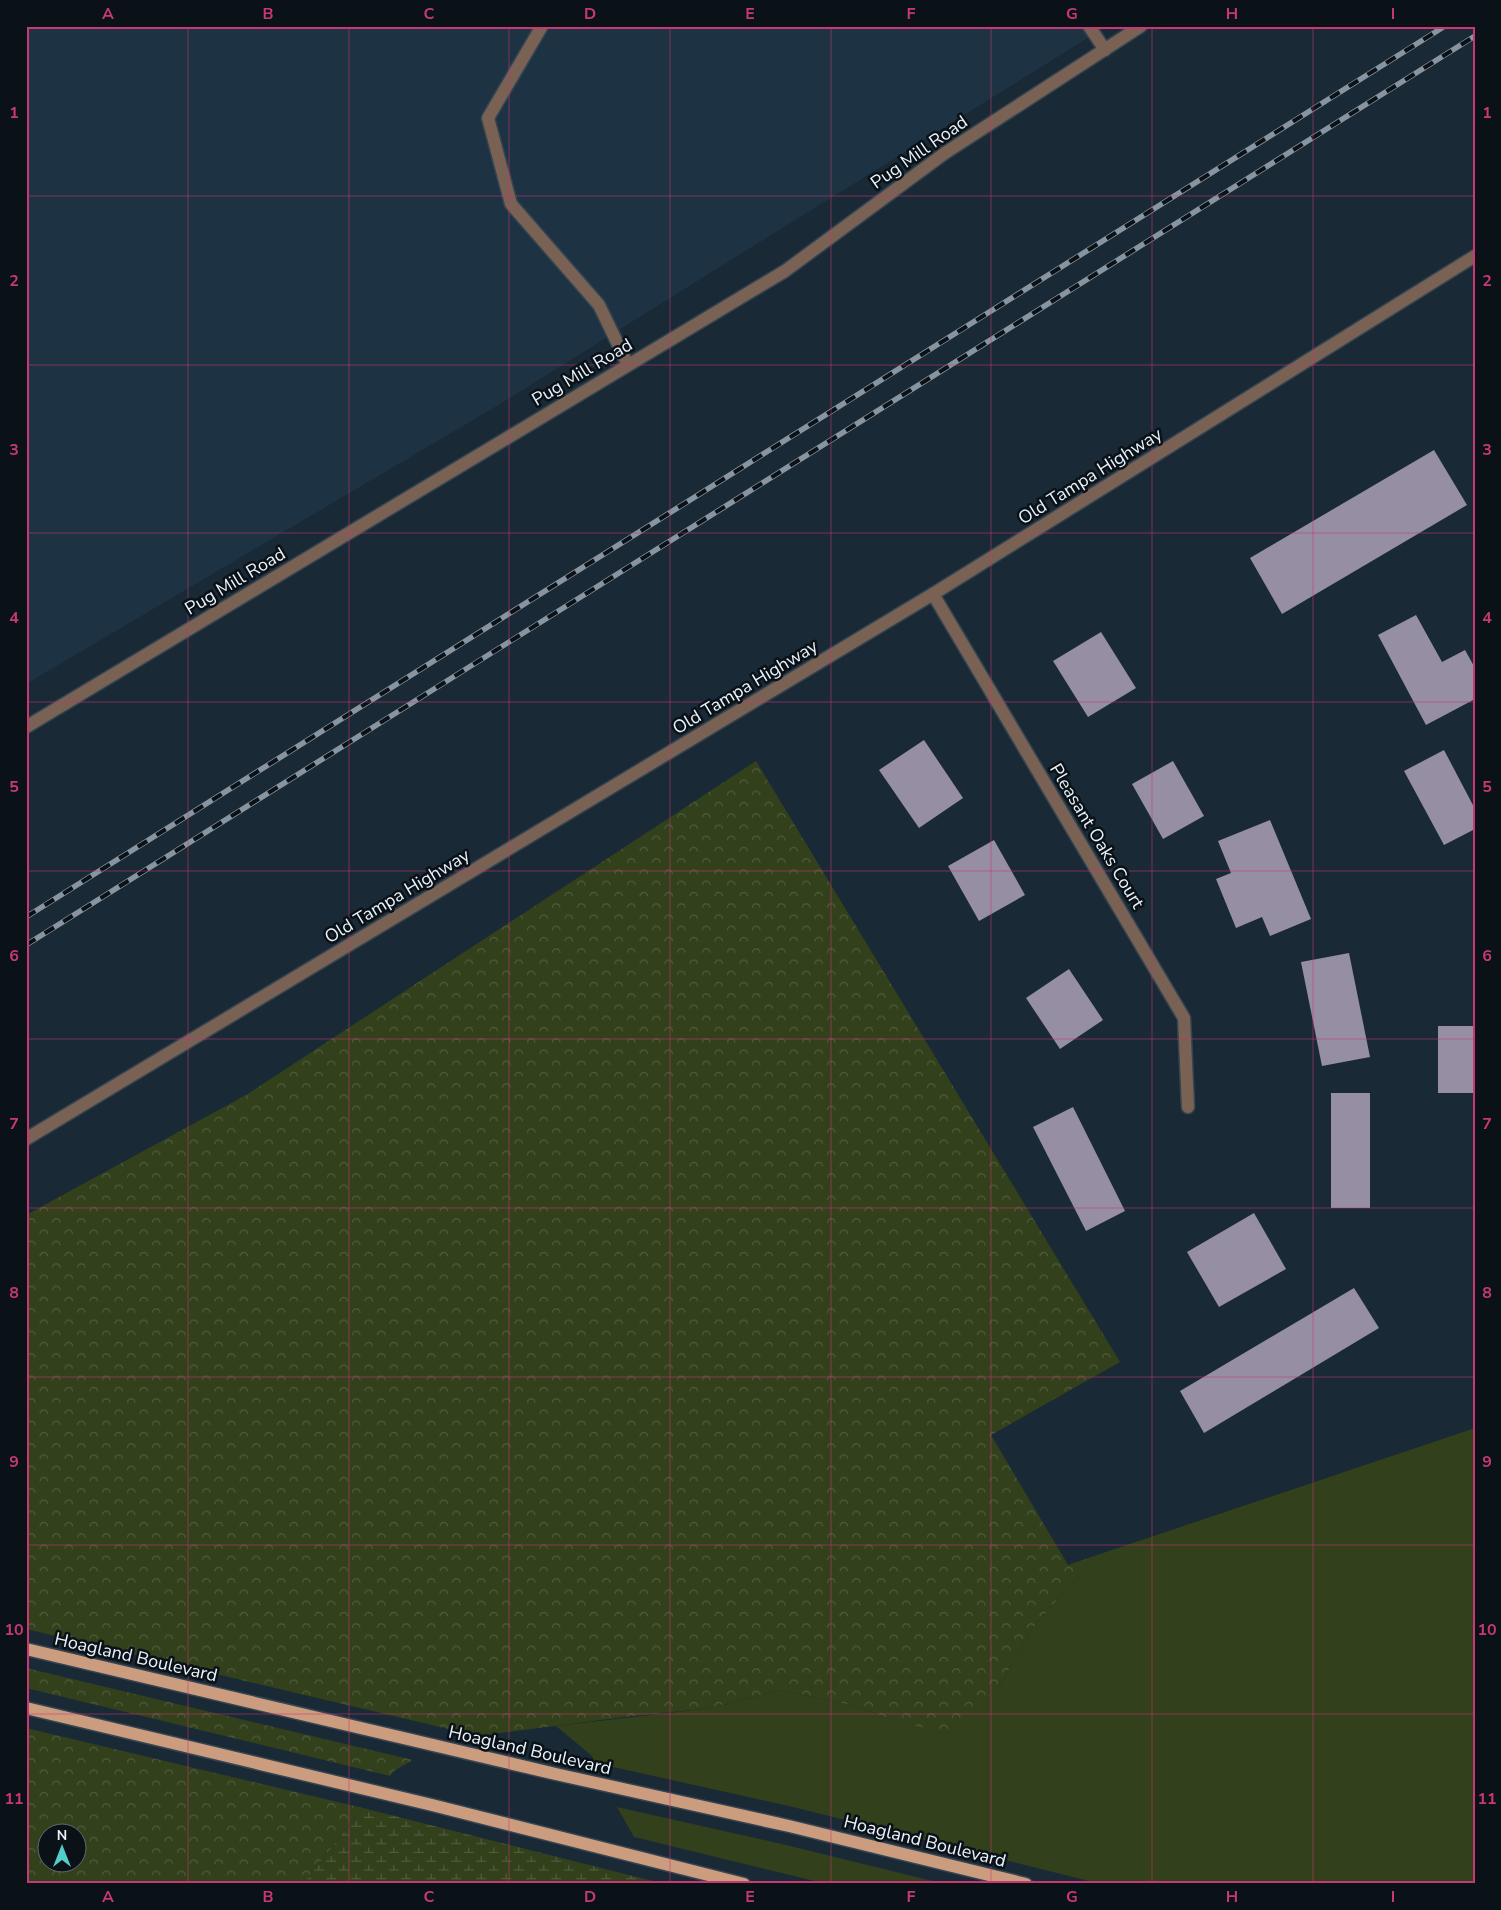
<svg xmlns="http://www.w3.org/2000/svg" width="1501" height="1910" viewBox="0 0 1501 1910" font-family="'Nunito Sans',sans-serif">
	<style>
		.built { fill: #1d3344 }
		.grass { fill: #32401b }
		.forest { fill: url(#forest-crowns); fill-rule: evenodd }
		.wetland { fill: url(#wetland-marsh) }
		.building { fill: #968fa4 }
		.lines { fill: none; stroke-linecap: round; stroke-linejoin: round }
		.service-casing { stroke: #364552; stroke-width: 15 }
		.minor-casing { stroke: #364552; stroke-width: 15 }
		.tertiary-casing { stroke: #364552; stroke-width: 15 }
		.primary-casing { stroke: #364552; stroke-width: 15 }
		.service { stroke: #796254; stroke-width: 12 }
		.minor { stroke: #796254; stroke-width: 12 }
		.tertiary { stroke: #796254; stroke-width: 12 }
		.primary { stroke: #cc9c7f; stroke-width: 12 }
		.rail-casing { stroke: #8895a0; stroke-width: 5.5 }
		.rail { stroke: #0a1117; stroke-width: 4; stroke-dasharray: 11; stroke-linecap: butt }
		.grid { fill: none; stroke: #c83973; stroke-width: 1; stroke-opacity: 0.55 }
		.labels { text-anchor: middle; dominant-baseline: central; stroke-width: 5; stroke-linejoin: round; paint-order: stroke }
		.street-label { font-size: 18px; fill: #e9f3fc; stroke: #0a1117 }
		.neatline { fill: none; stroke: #c83973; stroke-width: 2 }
		.grid-label { font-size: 16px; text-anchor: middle; font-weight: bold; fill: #c83973 }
	</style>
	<defs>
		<pattern id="forest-crowns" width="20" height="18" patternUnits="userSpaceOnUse" patternTransform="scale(1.25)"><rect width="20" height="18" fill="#32401b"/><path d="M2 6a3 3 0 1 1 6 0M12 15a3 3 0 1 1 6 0" fill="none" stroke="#505c3d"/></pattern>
		<pattern id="wetland-marsh" width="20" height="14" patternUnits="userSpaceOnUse" patternTransform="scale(1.25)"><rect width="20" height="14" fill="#32401b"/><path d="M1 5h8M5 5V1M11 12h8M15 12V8" fill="none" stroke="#505c3d"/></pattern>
	</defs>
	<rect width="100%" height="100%" fill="#192936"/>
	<polygon class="built" points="26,26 1107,26 495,407 26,684"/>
	<g class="grass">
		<polygon points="1475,1428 1475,1884 1101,1884 793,1807 595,1763 592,1756 556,1726 711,1708 781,1690 859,1707 902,1724 998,1689 1032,1629 1097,1555"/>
		<polygon points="617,1807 786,1845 945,1884 827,1884 634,1837"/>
	</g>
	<g class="forest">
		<polygon points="756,761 1120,1362 991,1435 1068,1565 1097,1555 1032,1629 998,1689 954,1733 902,1724 859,1707 781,1690 711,1708 625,1717 478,1736 26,1629 26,1215 246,1095"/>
		<polygon points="26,1668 413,1760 394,1771 390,1776 26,1688"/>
		<path d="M 26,1728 L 363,1808 L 303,1884 L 26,1884 ZM 48,1832 L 78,1832 L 78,1862 L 48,1862 Z"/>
	</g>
	<polygon class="wetland" points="363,1808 653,1881 654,1884 303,1884"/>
	<g class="building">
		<polygon points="1434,450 1467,505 1282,614 1250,558"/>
		<polygon points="1416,615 1442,662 1465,650 1475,668 1475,699 1426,725 1378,635"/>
		<polygon points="1101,632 1136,688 1088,717 1053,661"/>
		<polygon points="924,740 963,798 919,828 879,770"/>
		<polygon points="1444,750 1475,809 1475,829 1444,845 1404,771"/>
		<polygon points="1173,761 1204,816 1163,839 1132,784"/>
		<polygon points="1270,820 1311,919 1270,936 1262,917 1236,928 1216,879 1231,873 1218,841"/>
		<polygon points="994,840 1025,895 979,921 948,866"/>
		<polygon points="1349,953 1370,1057 1322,1066 1301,962"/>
		<polygon points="1069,969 1103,1020 1060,1049 1026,998"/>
		<rect x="1438" y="1026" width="37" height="67"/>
		<rect x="1331" y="1093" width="39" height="115"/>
		<polygon points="1073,1107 1125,1211 1086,1231 1033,1127"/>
		<polygon points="1254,1213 1286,1269 1219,1307 1187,1252"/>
		<polygon points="1354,1288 1379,1328 1204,1433 1180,1391"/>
	</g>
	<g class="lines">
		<defs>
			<g id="service">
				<polyline points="542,26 488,118 511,204 599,305 628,365"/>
				<polyline points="1089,26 1105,50"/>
			</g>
			<g id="minor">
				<polyline points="933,594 1184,1018 1188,1107"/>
				<polyline points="26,727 785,271 945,153 1141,26"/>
			</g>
			<polyline id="tertiary" points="26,1139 933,594 1475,256"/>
			<g id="primary">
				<polyline points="26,1649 560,1775 789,1826 1026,1884"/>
				<polyline points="26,1708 432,1805 744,1884"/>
			</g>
		</defs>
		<use href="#service" class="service-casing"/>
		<use href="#minor" class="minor-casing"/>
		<use href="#tertiary" class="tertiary-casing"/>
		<use href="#primary" class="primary-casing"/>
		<use href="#service" class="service"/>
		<use href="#minor" class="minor"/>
		<use href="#tertiary" class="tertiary"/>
		<use href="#primary" class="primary"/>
		<defs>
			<g id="rail">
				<polyline points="26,917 1445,26"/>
				<polyline points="26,945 1475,36"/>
			</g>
		</defs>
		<use href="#rail" class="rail-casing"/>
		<use href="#rail" class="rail"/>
	</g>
	<path class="grid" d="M 188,26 L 188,1884M 349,26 L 349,1884M 509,26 L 509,1884M 670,26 L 670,1884M 831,26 L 831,1884M 991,26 L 991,1884M 1152,26 L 1152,1884M 1313,26 L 1313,1884M 26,196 L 1475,196M 26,365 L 1475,365M 26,533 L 1475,533M 26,702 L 1475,702M 26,871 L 1475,871M 26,1039 L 1475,1039M 26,1208 L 1475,1208M 26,1377 L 1475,1377M 26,1545 L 1475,1545M 26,1714 L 1475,1714"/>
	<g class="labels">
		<g class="street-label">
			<text transform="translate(919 152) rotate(-35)">Pug Mill Road</text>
			<text transform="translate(582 372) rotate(-31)">Pug Mill Road</text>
			<text transform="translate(1090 476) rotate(-32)">Old Tampa Highway</text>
			<text transform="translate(235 581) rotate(-31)">Pug Mill Road</text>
			<text transform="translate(745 687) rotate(-31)">Old Tampa Highway</text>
			<text transform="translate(1097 836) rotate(59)">Pleasant Oaks Court</text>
			<text transform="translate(397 896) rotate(-31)">Old Tampa Highway</text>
			<text transform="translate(136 1657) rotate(13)">Hoagland Boulevard</text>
			<text transform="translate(530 1750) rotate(13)">Hoagland Boulevard</text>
			<text transform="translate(925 1841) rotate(14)">Hoagland Boulevard</text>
		</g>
	</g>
	<rect width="1501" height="1910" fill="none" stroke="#0a1117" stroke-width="55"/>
	<g transform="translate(62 1848)"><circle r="24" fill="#0a1117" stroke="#636b73"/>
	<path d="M0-4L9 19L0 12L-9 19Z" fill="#53cdca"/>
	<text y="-8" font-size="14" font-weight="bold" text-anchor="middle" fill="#e9f3fc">N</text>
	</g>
	<rect x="28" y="28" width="1446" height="1854" class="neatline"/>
	<g class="grid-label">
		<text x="108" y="19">A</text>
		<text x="268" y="19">B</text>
		<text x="429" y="19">C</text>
		<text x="590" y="19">D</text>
		<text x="750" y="19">E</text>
		<text x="911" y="19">F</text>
		<text x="1072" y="19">G</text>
		<text x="1232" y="19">H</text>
		<text x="1393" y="19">I</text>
		<text x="14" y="118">1</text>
		<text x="1487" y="118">1</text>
		<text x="14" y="286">2</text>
		<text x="1487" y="286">2</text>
		<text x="14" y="455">3</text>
		<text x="1487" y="455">3</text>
		<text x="14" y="623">4</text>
		<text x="1487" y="623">4</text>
		<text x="14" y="792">5</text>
		<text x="1487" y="792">5</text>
		<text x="14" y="961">6</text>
		<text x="1487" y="961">6</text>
		<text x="14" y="1129">7</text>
		<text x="1487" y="1129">7</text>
		<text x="14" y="1298">8</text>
		<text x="1487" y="1298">8</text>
		<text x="14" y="1467">9</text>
		<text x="1487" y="1467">9</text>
		<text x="14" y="1635">10</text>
		<text x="1487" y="1635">10</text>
		<text x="14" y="1804">11</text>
		<text x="1487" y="1804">11</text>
		<text x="108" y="1902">A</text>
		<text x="268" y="1902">B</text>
		<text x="429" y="1902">C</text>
		<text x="590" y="1902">D</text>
		<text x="750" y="1902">E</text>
		<text x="911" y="1902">F</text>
		<text x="1072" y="1902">G</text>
		<text x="1232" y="1902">H</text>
		<text x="1393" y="1902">I</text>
	</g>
</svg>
